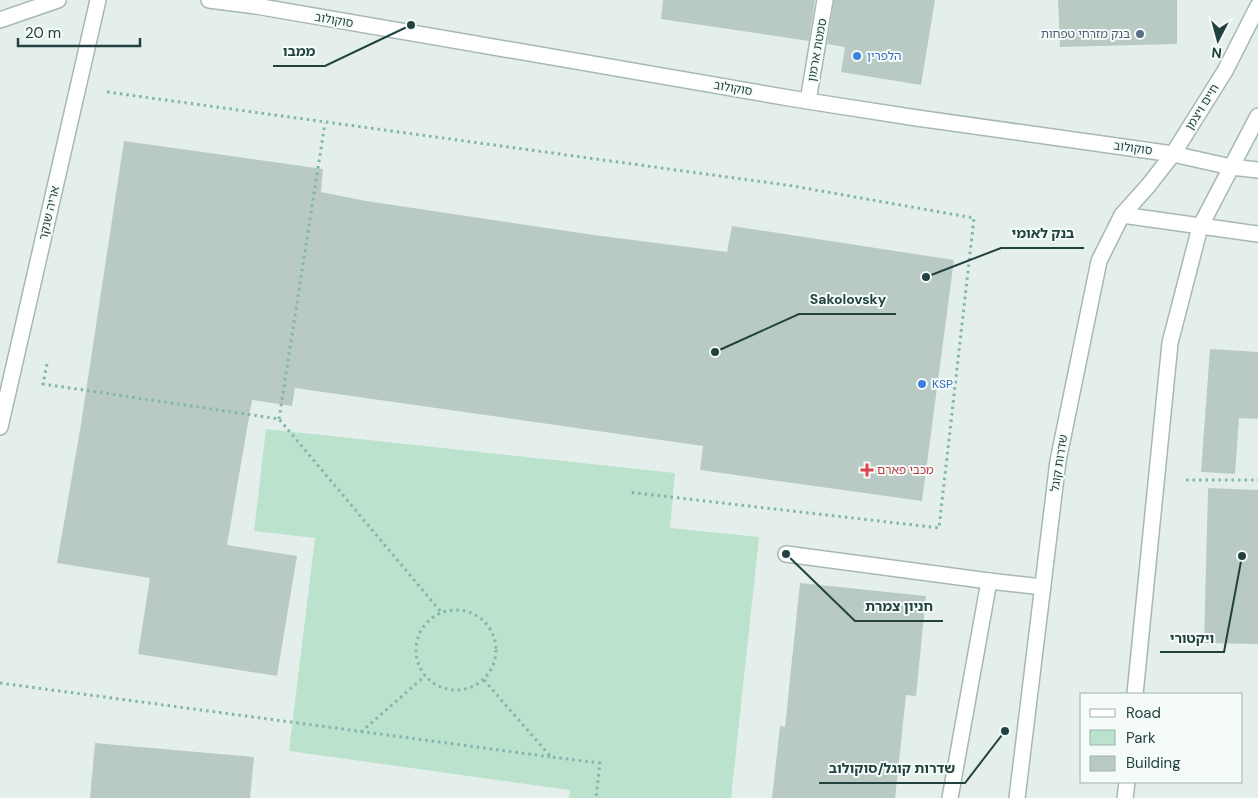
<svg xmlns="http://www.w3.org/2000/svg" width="1258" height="798" viewBox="0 0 1258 798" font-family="'DM Sans','Noto Sans Hebrew',sans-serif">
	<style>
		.green { fill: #bbe2cc }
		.building { fill: #b9cac5 }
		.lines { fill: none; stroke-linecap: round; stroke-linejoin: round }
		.service-casing { stroke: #a6b8b5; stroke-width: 18 }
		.pedestrian-casing { stroke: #a6b8b5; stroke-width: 18 }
		.tertiary-casing { stroke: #a6b8b5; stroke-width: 18 }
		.path { stroke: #81b5ae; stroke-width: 3; stroke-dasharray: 2.5 4; stroke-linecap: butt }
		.service { stroke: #fff; stroke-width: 15 }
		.pedestrian { stroke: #fff; stroke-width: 15 }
		.tertiary { stroke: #fff; stroke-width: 15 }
		.service-dot { fill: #5c6f8a; stroke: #f5fbf9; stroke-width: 2 }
		.shop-dot { fill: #3f7fe0; stroke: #f5fbf9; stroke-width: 2 }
		.health-dot { fill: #e0444e; stroke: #f5fbf9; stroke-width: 2 }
		.labels { text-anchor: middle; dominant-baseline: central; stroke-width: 4; stroke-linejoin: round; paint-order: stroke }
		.street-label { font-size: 12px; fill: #21423f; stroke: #f5fbf9 }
		.service-label { font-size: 12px; fill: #4e5e75; stroke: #f5fbf9; text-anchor: end }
		.shop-label { font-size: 12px; fill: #366cbe; stroke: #f5fbf9; text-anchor: start }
		.health-label { font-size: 12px; fill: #be3a42; stroke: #f5fbf9; text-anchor: start }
		.leader { fill: none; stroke: #21423f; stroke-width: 2 }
		.callout-dot { fill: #21423f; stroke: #f5fbf9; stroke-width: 2 }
		.callout-label { font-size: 14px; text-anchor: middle; font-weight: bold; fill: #21423f; stroke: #f5fbf9; stroke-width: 4; stroke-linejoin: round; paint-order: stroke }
	</style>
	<rect width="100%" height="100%" fill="#e4efec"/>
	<polygon class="green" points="266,429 675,473 670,528 759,537 731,798 569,798 570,790 289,751 315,538 254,531"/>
	<g class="building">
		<polygon points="663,0 815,0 809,41 661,19"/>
		<polygon points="834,0 935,0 921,85 841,72 845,47 827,44"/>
		<polygon points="1058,0 1177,0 1177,44 1060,47"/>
		<polygon points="124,141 323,169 321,192 366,201 594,235 727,252 732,226 954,260 922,501 700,470 703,446 295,388 292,406 252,400 227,545 297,556 277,676 138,654 150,578 57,563 81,424"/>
		<polygon points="1210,349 1258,352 1258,419 1239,418 1235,474 1201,472"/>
		<polygon points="1208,488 1258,490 1258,644 1204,643"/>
		<polygon points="800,583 926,596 916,696 906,695 895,798 772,798 780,726 785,727"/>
		<polygon points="95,743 254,757 250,798 90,798"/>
	</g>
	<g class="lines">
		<defs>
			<g id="service">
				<polyline points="786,554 989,581 1043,587"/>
				<polyline points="950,798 989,581"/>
			</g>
			<polyline id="pedestrian" points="808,101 825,0"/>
			<g id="tertiary">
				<polyline points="209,0 256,6 801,100 917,118 1173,154 1231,167 1258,170"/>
				<polyline points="0,20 58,0"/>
				<polyline points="1122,215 1258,234"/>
				<polyline points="0,427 98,0"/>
				<polyline points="1135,694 1170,343 1200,227 1258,116"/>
				<polyline points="1017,798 1058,461 1099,261 1122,215 1148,186 1173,154 1225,71 1258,6"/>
				<polyline points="1125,798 1127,782"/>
			</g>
		</defs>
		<use href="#service" class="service-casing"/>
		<use href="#pedestrian" class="pedestrian-casing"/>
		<use href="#tertiary" class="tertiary-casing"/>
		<g class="path">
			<polyline points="107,92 793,186 974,218 939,528 628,492"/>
			<polyline points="47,364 43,384 279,419 441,612"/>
			<polyline points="279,419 325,123"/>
			<polyline points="1186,480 1258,480"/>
			<circle cx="456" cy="650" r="40"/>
			<polyline points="484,680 551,757 600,763 596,798"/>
			<polyline points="0,683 551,757"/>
			<polyline points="361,732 425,676"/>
		</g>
		<use href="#service" class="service"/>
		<use href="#pedestrian" class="pedestrian"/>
		<use href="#tertiary" class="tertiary"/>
	</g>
	<circle class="service-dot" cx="1140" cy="34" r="5"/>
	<g class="shop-dot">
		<circle cx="857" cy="56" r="5"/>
		<circle cx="922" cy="384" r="5"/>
	</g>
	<path class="health-dot" d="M864.5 462.5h5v5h5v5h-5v5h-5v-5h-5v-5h5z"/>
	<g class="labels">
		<g class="street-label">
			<text transform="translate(334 20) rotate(10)">סוקולוב</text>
			<text transform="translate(817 50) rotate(-80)">סמטת ארמון</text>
			<text transform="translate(733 88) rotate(10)">סוקולוב</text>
			<text transform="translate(1202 107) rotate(-58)">חיים ויצמן</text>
			<text transform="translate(1133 148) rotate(8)">סוקולוב</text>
			<text transform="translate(49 213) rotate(-77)">אריה שנקר</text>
			<text transform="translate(1059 463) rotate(-81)">שדרות קוגל</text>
		</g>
		<g class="service-label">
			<text x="1130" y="34">בנק מזרחי טפחות</text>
		</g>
		<g class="shop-label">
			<text x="867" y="56">הלפרין</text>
			<text x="932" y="384">KSP</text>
		</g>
		<g class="health-label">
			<text x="877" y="470">מכבי פארם</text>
		</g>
	</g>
	<path class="leader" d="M411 25L325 66H273M926 277L1001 248H1084M715 352L799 314H896M786 554L855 621H943M1242 556L1224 652H1160M1005 731L965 783H819"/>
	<g class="callout-dot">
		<circle cx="411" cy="25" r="5"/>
		<circle cx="926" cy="277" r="5"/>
		<circle cx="715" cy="352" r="5"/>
		<circle cx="786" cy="554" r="5"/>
		<circle cx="1242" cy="556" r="5"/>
		<circle cx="1005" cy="731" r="5"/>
	</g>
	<g class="callout-label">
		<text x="299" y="56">ממבו</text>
		<text x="1043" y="238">בנק לאומי</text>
		<text x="848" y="304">Sakolovsky</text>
		<text x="899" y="611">חניון צמרת</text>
		<text x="1192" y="643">ויקטורי</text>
		<text x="892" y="773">שדרות קוגל/סוקולוב</text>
	</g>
	<rect x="1080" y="693" width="162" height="90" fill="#f5fbf9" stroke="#a0b1af"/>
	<rect x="1090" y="709" width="25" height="8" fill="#ffffff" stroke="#a0b1af"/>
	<text x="1126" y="718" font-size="15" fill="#21423f">Road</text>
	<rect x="1090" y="730" width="25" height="15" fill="#bbe2cc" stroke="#a0b1af"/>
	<text x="1126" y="743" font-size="15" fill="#21423f">Park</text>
	<rect x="1090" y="756" width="25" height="15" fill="#b9cac5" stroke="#a0b1af"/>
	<text x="1126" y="768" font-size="15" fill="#21423f">Building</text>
	<g transform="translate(1218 40) rotate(186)" stroke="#f5fbf9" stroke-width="4" paint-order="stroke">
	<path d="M0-4L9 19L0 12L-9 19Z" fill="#21423f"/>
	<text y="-8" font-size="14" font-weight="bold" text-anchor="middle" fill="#21423f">N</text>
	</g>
	<path d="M18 38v8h122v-8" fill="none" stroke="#21423f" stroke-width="2.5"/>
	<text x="25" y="38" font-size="15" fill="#21423f" stroke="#f5fbf9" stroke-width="4" paint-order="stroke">20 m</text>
</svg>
